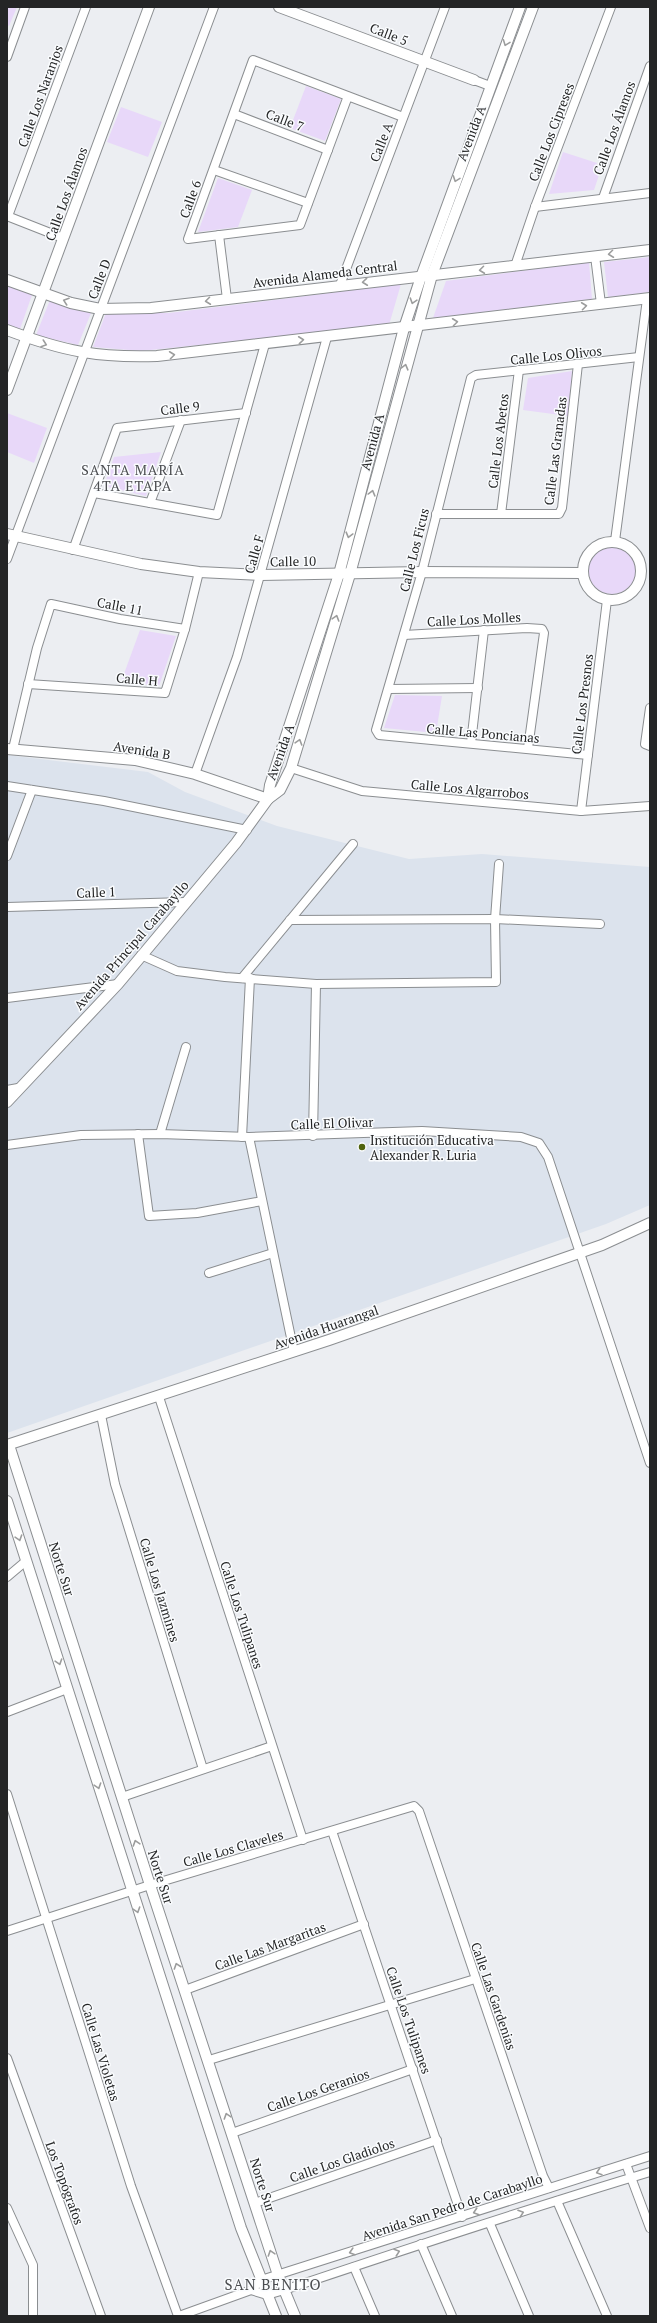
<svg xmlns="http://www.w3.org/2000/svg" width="657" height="2323" viewBox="0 0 657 2323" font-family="'PT Serif',serif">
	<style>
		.built { fill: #dce3ed }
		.green { fill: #e8d8f9 }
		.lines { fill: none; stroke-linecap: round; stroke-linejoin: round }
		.minor-casing { stroke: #8b8e91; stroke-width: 10 }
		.tertiary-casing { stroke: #8b8e91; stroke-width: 12 }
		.minor { stroke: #fff; stroke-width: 8 }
		.tertiary { stroke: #fff; stroke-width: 10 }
		.oneway { stroke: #9c9d9d }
		.poi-dot { fill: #4f630d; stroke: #fafcfe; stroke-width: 1.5 }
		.labels { text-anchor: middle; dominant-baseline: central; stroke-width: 3; stroke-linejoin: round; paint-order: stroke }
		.street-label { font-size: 13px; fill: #242526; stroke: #fafcfe }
		.poi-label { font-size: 13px; fill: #242526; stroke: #fafcfe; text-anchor: start }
		.neighbourhood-label { font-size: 14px; letter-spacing: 1px; fill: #4b4d50; stroke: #fafcfe }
		.quarter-label { font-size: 15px; letter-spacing: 1px; fill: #4b4d50; stroke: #fafcfe }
	</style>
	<rect width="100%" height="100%" fill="#eceef2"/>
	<polygon class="built" points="7,755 148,772 185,792 277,826 409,859 482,854 650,867 650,1205 606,1224 7,1433"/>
	<g class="green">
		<polygon points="7,7 17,7 9,26 7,25"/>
		<polygon points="306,86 341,99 325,141 290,128"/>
		<polygon points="121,107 162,122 148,157 107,142"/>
		<polygon points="563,152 597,163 596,168 600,172 594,190 549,194"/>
		<polygon points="218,178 252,190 238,227 198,232"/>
		<polygon points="650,257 650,292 608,297 604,262"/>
		<polygon points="589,262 592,299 433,318 446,281"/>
		<polygon points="401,284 389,325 141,351 93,347 106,313 169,313"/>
		<polygon points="7,286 32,295 20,329 7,324"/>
		<polygon points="50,300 91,313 78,345 36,335"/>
		<polygon points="572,371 568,416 523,410 528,378"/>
		<polygon points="7,413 47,428 34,463 7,452"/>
		<polygon points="161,452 146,496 104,486 114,457"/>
		<circle cx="612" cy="570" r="24"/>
		<polygon points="140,630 176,636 159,686 121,682"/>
		<polygon points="395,695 442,696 436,733 384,728"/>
	</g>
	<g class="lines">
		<defs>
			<g id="minor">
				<polyline points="7,57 25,7"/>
				<polyline points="474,80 490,86"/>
				<polyline points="348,96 300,225 188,239 253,60 403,117"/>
				<polyline points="234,114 328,150"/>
				<polyline points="214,170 308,203"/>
				<polyline points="603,198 650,66"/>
				<polyline points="535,207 650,193"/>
				<polyline points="7,216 63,238"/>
				<polyline points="8,216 86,7"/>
				<polyline points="219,235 227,299"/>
				<polyline points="595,256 601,304"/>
				<polyline points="515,266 535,207 611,7"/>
				<polyline points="340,285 445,7"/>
				<polyline points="94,493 217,515 265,344"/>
				<polyline points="150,503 181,420"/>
				<polyline points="436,514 559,514 562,508 578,364"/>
				<polyline points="501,514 519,370"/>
				<polyline points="615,541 647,299"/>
				<polyline points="73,550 117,428 246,413"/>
				<polyline points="7,559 214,7"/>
				<polyline points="404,635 527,628 542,629 544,633 528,748"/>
				<polyline points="28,684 165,693 185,629 199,572"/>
				<polyline points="389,689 478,688"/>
				<polyline points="650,708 645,744 650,746"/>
				<polyline points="471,743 484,630"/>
				<polyline points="13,749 37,648 51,604 120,619 185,629"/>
				<polyline points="588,755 379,735 376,730 422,572 471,378 476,375 639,357"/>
				<polyline points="291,768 362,791 581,811 650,806"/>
				<polyline points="195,774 237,657 327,337"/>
				<polyline points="7,786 104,801 247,830"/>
				<polyline points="581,811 607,600"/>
				<polyline points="7,856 32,790"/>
				<polyline points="7,907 186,902"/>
				<polyline points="290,920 495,919 600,924"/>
				<polyline points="141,955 177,971 225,977 316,984 496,982 495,919 499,864"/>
				<polyline points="242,978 353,844"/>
				<polyline points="7,998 118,984"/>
				<polyline points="7,1090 18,1088"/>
				<polyline points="138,1134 149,1216 197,1213 262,1201"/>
				<polyline points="160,1134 186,1047"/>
				<polyline points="313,1136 316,984"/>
				<polyline points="242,1137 250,978"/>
				<polyline points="249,1137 294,1352"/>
				<polyline points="7,1145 81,1135 160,1134 249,1137 422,1131 521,1137 539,1143 548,1157 650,1463"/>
				<polyline points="209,1273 273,1253"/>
				<polyline points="159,1397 303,1840"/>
				<polyline points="101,1415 115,1484 203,1769"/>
				<polyline points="7,1577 26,1561"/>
				<polyline points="7,1712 67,1689"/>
				<polyline points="7,1794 131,2186 178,2316"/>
				<polyline points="122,1797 272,1746"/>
				<polyline points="332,1831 462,2217"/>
				<polyline points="7,1931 150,1885 414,1806 419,1811 543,2176 549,2188"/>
				<polyline points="185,1990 364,1924"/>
				<polyline points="7,2058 101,2316"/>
				<polyline points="209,2060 475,1979"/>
				<polyline points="232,2133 413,2069"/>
				<polyline points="626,2164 650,2228"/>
				<polyline points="557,2201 607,2316"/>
				<polyline points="255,2203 437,2140"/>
				<polyline points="7,2208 33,2265 33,2316"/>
				<polyline points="490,2224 529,2316"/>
				<polyline points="421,2244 452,2316"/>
				<polyline points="354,2267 375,2316"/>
				<path d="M 251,2290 L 267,2295 L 284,2290 C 406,2249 527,2209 650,2172"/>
				<polyline points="179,2316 251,2290 261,2280 650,2156"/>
			</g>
			<g id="tertiary">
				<polyline points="279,7 474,80"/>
				<polyline points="7,280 71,303 100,309 151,308 650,250"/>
				<path d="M 7,330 C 63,351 97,358 157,356 L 650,298"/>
				<polyline points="7,390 149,7"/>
				<polyline points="7,534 141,564 199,572 261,575 422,572 582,573"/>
				<circle cx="612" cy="571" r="29"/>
				<polyline points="7,749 135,760 195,774 268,799"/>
				<polyline points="268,799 270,785 339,574 404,328 421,277 520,7"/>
				<polyline points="7,1102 118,984 236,843 268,799 280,790 291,768 350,574 432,275 533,7"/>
				<polyline points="7,1445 329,1340 602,1245 650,1223"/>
				<polyline points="9,1445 150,1885 278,2275 295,2316"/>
				<polyline points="7,1501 241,2228 276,2316"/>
			</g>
		</defs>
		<use href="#minor" class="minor-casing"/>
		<use href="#tertiary" class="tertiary-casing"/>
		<use href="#minor" class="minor"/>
		<use href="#tertiary" class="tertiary"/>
	</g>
	<defs><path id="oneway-chevron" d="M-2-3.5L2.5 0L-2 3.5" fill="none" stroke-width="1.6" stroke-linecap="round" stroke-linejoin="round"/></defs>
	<g class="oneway">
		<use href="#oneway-chevron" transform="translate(506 43) rotate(111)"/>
		<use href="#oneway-chevron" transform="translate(456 179) rotate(110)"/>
		<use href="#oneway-chevron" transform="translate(611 254) rotate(173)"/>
		<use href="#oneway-chevron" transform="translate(482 270) rotate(173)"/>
		<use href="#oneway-chevron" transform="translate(365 282) rotate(174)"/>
		<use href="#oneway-chevron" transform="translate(66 301) rotate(-161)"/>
		<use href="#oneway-chevron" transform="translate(208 301) rotate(173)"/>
		<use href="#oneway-chevron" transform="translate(413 301) rotate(108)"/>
		<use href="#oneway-chevron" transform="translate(584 306) rotate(-7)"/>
		<use href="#oneway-chevron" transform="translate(455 322) rotate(-7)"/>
		<use href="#oneway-chevron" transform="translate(301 340) rotate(-6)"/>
		<use href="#oneway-chevron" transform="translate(44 344) rotate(19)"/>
		<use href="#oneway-chevron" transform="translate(172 355) rotate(-7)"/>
		<use href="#oneway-chevron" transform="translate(405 367) rotate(-75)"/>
		<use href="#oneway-chevron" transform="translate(372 493) rotate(-75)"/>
		<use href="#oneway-chevron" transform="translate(349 535) rotate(105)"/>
		<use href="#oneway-chevron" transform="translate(336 618) rotate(-73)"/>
		<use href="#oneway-chevron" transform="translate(299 742) rotate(-73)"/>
		<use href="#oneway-chevron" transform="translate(19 1538) rotate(72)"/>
		<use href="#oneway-chevron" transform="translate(59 1662) rotate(72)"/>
		<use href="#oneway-chevron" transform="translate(98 1786) rotate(72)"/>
		<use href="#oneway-chevron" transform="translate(136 1843) rotate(-108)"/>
		<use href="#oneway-chevron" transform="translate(137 1910) rotate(72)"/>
		<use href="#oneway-chevron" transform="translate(177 1966) rotate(-109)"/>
		<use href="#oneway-chevron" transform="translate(227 2116) rotate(-108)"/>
		<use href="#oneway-chevron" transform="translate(599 2172) rotate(162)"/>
		<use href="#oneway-chevron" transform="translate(476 2212) rotate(162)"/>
		<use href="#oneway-chevron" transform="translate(521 2213) rotate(-19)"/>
		<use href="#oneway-chevron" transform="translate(352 2252) rotate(163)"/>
		<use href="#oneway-chevron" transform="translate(397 2252) rotate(-19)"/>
		<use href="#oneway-chevron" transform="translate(271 2253) rotate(-108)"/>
	</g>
	<circle class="poi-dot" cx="362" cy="1147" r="4"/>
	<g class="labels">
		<g class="street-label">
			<text transform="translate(389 34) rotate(21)">Calle 5</text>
			<text transform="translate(40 96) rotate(-70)">Calle Los Naranjos</text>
			<text transform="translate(285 120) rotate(21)">Calle 7</text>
			<text transform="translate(614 128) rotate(-70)">Calle Los Álamos</text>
			<text transform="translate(551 132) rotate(-69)">Calle Los Cipreses</text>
			<text transform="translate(471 133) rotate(-69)">Avenida A</text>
			<text transform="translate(381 142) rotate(-69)">Calle A</text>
			<text transform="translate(66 194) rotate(-70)">Calle Los Álamos</text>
			<text transform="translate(190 199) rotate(-70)">Calle 6</text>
			<text transform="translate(325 274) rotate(-7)">Avenida Alameda Central</text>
			<text transform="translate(99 279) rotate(-69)">Calle D</text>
			<text transform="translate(556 355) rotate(-6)">Calle Los Olivos</text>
			<text transform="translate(180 408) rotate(-7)">Calle 9</text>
			<text transform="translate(498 441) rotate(-83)">Calle Los Abetos</text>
			<text transform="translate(372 442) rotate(-75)">Avenida A</text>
			<text transform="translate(555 451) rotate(-83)">Calle Las Granadas</text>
			<text transform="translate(414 550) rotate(-76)">Calle Los Ficus</text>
			<text transform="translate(254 554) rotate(-74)">Calle F</text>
			<text transform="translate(293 561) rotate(-1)">Calle 10</text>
			<text transform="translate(120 606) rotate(11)">Calle 11</text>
			<text transform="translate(474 619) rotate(-3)">Calle Los Molles</text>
			<text transform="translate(137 679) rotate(5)">Calle H</text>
			<text transform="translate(582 704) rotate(-83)">Calle Los Presnos</text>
			<text transform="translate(483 733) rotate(5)">Calle Las Poncianas</text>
			<text transform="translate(142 750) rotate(9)">Avenida B</text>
			<text transform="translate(280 752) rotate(-70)">Avenida A</text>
			<text transform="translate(470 789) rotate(5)">Calle Los Algarrobos</text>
			<text transform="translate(96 892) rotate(-2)">Calle 1</text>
			<text transform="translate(131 945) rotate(-49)">Avenida Principal Carabayllo</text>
			<text transform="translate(332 1123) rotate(-2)">Calle El Olivar</text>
			<text transform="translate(326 1327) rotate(-19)">Avenida Huarangal</text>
			<text transform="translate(62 1569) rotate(72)">Norte Sur</text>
			<text transform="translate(160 1590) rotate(73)">Calle Los Jazmines</text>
			<text transform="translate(242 1615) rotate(72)">Calle Los Tulipanes</text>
			<text transform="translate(233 1848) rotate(-16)">Calle Los Claveles</text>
			<text transform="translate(161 1877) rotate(72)">Norte Sur</text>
			<text transform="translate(270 1946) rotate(-20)">Calle Las Margaritas</text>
			<text transform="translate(494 1996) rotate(71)">Calle Las Gardenias</text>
			<text transform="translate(409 2020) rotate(71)">Calle Los Tulipanes</text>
			<text transform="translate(101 2052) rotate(73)">Calle Las Violetas</text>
			<text transform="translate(318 2090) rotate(-19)">Calle Los Geranios</text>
			<text transform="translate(342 2160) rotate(-19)">Calle Los Gladiolos</text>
			<text transform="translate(65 2183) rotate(70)">Los Topógrafos</text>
			<text transform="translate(263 2185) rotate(72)">Norte Sur</text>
			<text transform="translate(452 2207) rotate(-18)">Avenida San Pedro de Carabayllo</text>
		</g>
		<g class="poi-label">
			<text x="370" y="1140">Institución Educativa<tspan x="370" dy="15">Alexander R. Luria</tspan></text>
		</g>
		<g class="neighbourhood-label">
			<text x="133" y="469">SANTA MARÍA<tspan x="133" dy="16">4TA ETAPA</tspan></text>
		</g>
		<g class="quarter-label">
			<text x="273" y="2284">SAN BENITO</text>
		</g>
	</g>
	<rect width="657" height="2323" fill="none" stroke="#242526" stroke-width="16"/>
</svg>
